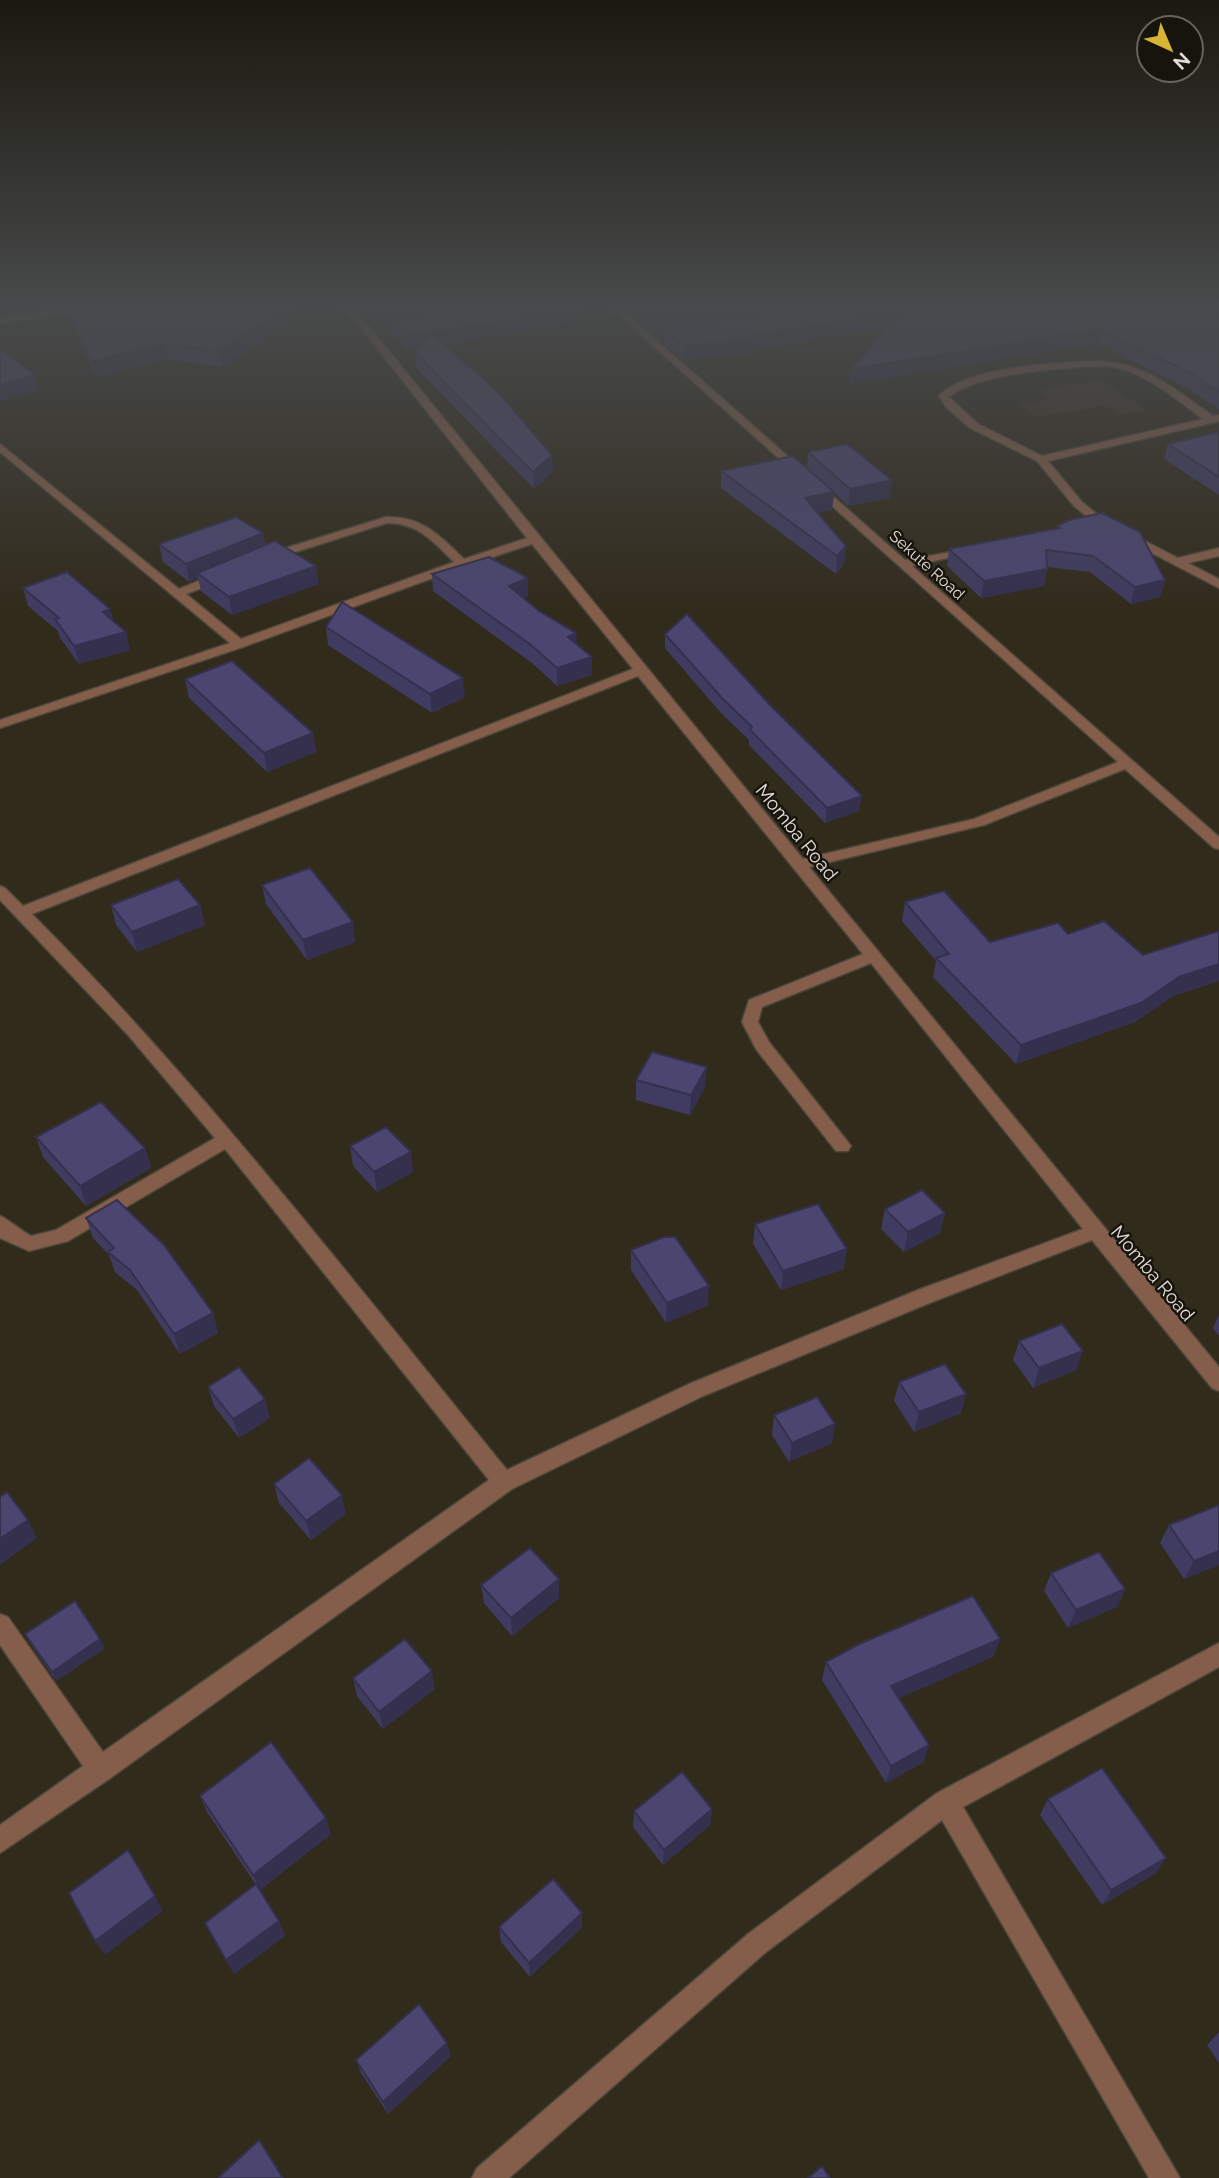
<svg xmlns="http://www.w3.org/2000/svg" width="1219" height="2178" viewBox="0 0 1219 2178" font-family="Raleway,sans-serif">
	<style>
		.medical { fill: #3f3526 }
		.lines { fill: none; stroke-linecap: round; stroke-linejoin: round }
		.minor-casing { stroke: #4d4739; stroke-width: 3 }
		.minor { fill: #855e4b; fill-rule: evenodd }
		.wall { fill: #403b60 }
		.shaded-wall { fill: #34304e }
		.building { fill: #4b4570; stroke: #34304e; stroke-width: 2 }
		.labels { text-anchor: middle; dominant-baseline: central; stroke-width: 5; stroke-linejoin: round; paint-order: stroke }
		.far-street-label { font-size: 16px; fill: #e1ddd4; stroke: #17140d }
		.street-label { font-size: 19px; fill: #e1ddd4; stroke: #17140d }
	</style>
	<rect width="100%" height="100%" fill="#312b1c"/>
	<polygon class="medical" points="1102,380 1146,410 1119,415 1106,406 1036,417 1020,404 1050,399 1037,390"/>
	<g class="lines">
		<defs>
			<g id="minor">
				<polygon points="85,307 110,307 0,324 0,318"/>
				<path d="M 341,307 L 350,307 L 371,329 L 803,859 L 974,819 L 1118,762 L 610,307 L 619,307 L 905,560 L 974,548 L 974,552 L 912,566 L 1219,837 L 1219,849 L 1214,848 L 1125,769 L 984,825 L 809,867 L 1219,1367 L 1219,1391 L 1212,1388 L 1092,1240 L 932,1302 L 703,1396 L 512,1489 L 109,1779 L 0,1853 L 0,1825 L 83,1766 L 0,1645 L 0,1614 L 8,1617 L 103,1752 L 489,1480 L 225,1149 L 68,1241 L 29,1251 L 0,1238 L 0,1216 C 7,1218 21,1231 31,1236 L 56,1230 L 215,1138 L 128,1035 L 0,900 L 0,886 L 5,888 L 23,906 L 633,669 L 532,544 L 466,566 L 243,647 L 0,728 L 0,720 L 230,643 L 0,452 L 0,444 L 179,589 L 218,573 L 226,573 L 226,579 L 186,594 L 241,639 L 454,562 C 433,541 418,523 387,523 L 267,561 L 261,557 L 263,555 L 386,517 C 422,516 439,535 464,559 L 527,538 L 365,333 ZM 638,676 L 863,954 L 749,1000 L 742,1022 L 756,1049 L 836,1151 L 848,1151 L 851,1146 L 769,1042 L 758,1022 L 762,1007 L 871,963 L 1083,1229 L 918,1290 L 689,1384 L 507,1470 C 353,1281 204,1087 32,914 Z"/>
				<path d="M 1088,361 C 1143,360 1170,386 1213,416 L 1219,415 L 1219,421 L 1216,422 L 1048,461 L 1082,502 L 1104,520 L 1178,558 L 1219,548 L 1219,556 L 1188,563 L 1219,579 L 1219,588 L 1096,524 L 1074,506 L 1037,461 L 970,428 L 946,407 L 939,396 C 967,367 1048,364 1088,361 ZM 1108,366 C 1144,371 1174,398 1203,419 L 1042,456 L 978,424 L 949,397 C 979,372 1069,367 1108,366 Z"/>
				<polygon points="1219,1643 1219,1667 963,1807 1180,2178 1149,2178 942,1820 766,1952 509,2178 472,2178 477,2168 748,1934 937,1793"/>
			</g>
		</defs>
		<use href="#minor" class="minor-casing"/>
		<use href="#minor" class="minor"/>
	</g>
	<g class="wall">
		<polygon points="67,307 291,307 293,321 222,367 167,359 96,377 69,316"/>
		<polygon points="353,307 585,307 572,324 444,344 553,472 534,489 416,368 415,352 419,348 408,350 392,333 391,322 384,323 378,317 365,319"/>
		<polygon points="601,307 619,307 619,318"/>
		<polygon points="623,307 1219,307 1219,409 1185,387 1097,343 849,384 851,369 888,328 755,349 754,352 683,360 664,343 664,332 654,333"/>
		<polygon points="1219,432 1219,495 1164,459 1168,444"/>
		<polygon points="808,452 890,498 848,506 834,493 832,510 817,513 844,564 836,574 721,488 721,471 807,468"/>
		<polygon points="1057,526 1165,580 1160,597 1131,604 1090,572 1047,567 1044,586 981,598 947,566 949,549 1057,529"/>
		<polygon points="263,533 265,545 319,584 232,615 201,591 198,578 189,582 163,562 159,544"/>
		<polygon points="432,574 528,596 523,598 539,611 576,633 576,644 592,657 592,675 557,686 532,663 433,591"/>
		<polygon points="23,588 110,609 113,620 130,650 79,664 60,638 58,631 28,606"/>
		<polygon points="326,627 465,697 432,713 328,645"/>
		<polygon points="665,634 859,811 825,823 749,745 749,740 721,713 665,648"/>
		<polygon points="185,679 313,733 316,752 267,772 189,698"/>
		<polygon points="262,885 355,942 307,960 266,904"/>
		<polygon points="905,902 990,942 1068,934 1143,955 1219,931 1219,981 1173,996 1135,1022 1016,1064 933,977 936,961 902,921"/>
		<polygon points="111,905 200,905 205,925 137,952 116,925"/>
		<polygon points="636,1080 705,1087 690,1115 636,1100"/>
		<polygon points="36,1137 145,1148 151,1168 86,1206 43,1157"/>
		<polygon points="350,1146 413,1172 377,1192 353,1166"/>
		<polygon points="885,1209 945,1213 940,1233 904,1252 881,1229"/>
		<polygon points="86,1218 213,1313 218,1333 180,1354 137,1290 115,1272 109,1255 93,1238"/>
		<polygon points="755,1224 844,1269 781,1290 753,1244"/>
		<polygon points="631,1250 708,1305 666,1323 631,1270"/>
		<polygon points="1219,1315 1219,1335 1218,1335 1213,1328"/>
		<polygon points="1019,1341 1076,1370 1033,1388 1013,1360"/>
		<polygon points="899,1382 961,1413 914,1432 894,1401"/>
		<polygon points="208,1387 265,1399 270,1418 239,1438 214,1406"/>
		<polygon points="774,1415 832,1443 789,1462 772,1435"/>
		<polygon points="274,1484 346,1514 311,1540 279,1503"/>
		<polygon points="1169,1525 1219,1565 1184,1579 1160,1543"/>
		<polygon points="1051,1573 1125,1589 1117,1607 1068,1628 1044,1591"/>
		<polygon points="559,1579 559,1598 512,1636 484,1603 481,1585"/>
		<polygon points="25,1634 105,1648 56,1681 30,1643"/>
		<polygon points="1000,1639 993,1657 899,1698 924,1762 886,1783 822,1680 826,1662"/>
		<polygon points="353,1678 435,1689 383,1729 357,1696"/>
		<polygon points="200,1796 331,1834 260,1890 279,1921 285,1936 234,1974 205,1923 256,1885 207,1812"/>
		<polygon points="1048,1799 1156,1873 1102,1905 1040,1815"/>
		<polygon points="712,1809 710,1825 663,1865 633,1827 634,1811"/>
		<polygon points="499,1927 582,1927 530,1977 501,1942"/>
		<polygon points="1219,2032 1219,2063 1207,2045"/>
		<polygon points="451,2056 388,2114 361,2073 356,2060"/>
	</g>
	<g class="shaded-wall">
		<polygon points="289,307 291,307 293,321 222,367 219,351"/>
		<polygon points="364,307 377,307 378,317 365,319"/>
		<polygon points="400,307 492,307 391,319 391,322 384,323 382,310"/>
		<polygon points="575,307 585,307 572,324 408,350 407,336"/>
		<polygon points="738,307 827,307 664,329 664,332 654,333 654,319"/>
		<polygon points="901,312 900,326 755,349 754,352 683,360 684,346"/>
		<polygon points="1100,329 1097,343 849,384 851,369"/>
		<polygon points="164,344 167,359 96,377 92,361"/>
		<polygon points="35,375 39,390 0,401 0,385"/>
		<polygon points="552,455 553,472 534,489 533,472"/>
		<polygon points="892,480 890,498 848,506 850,489"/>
		<polygon points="834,492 832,510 803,515 805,498"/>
		<polygon points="263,533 266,551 197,573 198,578 189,582 186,564"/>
		<polygon points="846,546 844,564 836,574 837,556"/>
		<polygon points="316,566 319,584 232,615 229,597"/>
		<polygon points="1047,569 1044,586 981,598 984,581"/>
		<polygon points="528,578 528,596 510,603 509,586"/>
		<polygon points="1165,580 1160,597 1131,604 1135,587"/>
		<polygon points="110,609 114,628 103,612"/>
		<polygon points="126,632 130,650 79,664 74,646"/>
		<polygon points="576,633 577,650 568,637"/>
		<polygon points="592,657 592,675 557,686 557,668"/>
		<polygon points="463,678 465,697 432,713 430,694"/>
		<polygon points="313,733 316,752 267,772 264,753"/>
		<polygon points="862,796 859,811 825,823 827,808"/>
		<polygon points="200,905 205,925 137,952 132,932"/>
		<polygon points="353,922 355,942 307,960 303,940"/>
		<polygon points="1219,964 1219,981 1173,996 1135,1022 1016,1064 1021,1045 1179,977"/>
		<polygon points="707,1067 705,1087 690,1115 691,1095"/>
		<polygon points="145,1148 151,1168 86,1206 80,1186"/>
		<polygon points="411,1152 413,1172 377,1192 374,1172"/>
		<polygon points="945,1213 940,1233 904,1252 908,1232"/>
		<polygon points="847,1249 844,1269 781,1290 783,1271"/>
		<polygon points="709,1286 708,1305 666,1323 667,1303"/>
		<polygon points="213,1313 218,1333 180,1354 174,1334"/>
		<polygon points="1083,1351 1076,1370 1033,1388 1039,1368"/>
		<polygon points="966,1394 961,1413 914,1432 919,1412"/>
		<polygon points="265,1399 270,1418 239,1438 233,1419"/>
		<polygon points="835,1424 832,1443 789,1462 792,1443"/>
		<polygon points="342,1495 346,1514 311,1540 306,1521"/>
		<polygon points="28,1520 37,1538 0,1565 0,1539"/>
		<polygon points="1219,1551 1219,1565 1184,1579 1194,1561"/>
		<polygon points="559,1579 559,1598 512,1636 511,1618"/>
		<polygon points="1125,1589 1117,1607 1068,1628 1076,1610"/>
		<polygon points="100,1639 105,1648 56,1681 52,1672"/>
		<polygon points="1000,1639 993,1657 886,1704 891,1686"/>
		<polygon points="432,1671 435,1689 383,1729 379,1712"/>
		<polygon points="929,1745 924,1762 886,1783 891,1766"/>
		<polygon points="712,1809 710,1825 663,1865 664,1850"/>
		<polygon points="326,1818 331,1834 260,1890 253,1875"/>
		<polygon points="1166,1858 1156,1873 1102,1905 1111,1890"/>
		<polygon points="155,1896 163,1911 105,1955 95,1941"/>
		<polygon points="582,1913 582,1927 530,1977 529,1963"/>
		<polygon points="279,1921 285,1936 234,1974 226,1960"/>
		<polygon points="447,2043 451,2056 388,2114 383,2102"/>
	</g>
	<g class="building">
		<polygon points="68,307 289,307 219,351 164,344 92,361"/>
		<polygon points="380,307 400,307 382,310"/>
		<polygon points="465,307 575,307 572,311 407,336 391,319"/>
		<polygon points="639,307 738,307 654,319"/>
		<polygon points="800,307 1219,307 1219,392 1188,372 1100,329 851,369 901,312 753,336 755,338 684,346 664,329"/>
		<polygon points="432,334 496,390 552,455 533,472 415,352"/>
		<polygon points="0,348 35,375 0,385"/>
		<polygon points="1219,432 1219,477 1168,444"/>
		<polygon points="847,444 892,480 850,489 808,452"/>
		<polygon points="793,456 834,492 805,498 846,546 837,556 721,471"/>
		<polygon points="1102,513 1140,532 1165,580 1135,587 1093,556 1046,550 1047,569 984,581 949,549 1060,528 1057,526 1069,520"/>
		<polygon points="236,517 263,533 186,564 159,544"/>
		<polygon points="275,541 316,566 229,597 197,573"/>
		<polygon points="489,557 528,578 509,586 539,611 576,633 568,637 592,657 557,668 531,645 432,574"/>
		<polygon points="67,572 110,609 103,612 126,632 74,646 55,619 59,618 23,588"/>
		<polygon points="342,602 463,678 430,694 326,627"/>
		<polygon points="687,614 769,704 862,796 827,808 750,730 752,727 722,698 665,634"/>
		<polygon points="232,661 313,733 264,753 185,679"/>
		<polygon points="310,868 353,922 303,940 262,885"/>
		<polygon points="178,879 200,905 132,932 111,905"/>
		<polygon points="944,891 990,942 1058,923 1068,934 1104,921 1143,955 1219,931 1219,964 1179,977 1141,1003 1021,1045 936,958 949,954 905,902"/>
		<polygon points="652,1052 707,1067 691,1095 636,1080"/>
		<polygon points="101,1102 145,1148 80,1186 36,1137"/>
		<polygon points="386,1127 411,1152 374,1172 350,1146"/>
		<polygon points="922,1190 945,1213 908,1232 885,1209"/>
		<polygon points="117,1200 164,1245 213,1313 174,1334 130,1270 108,1252 114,1248 86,1218"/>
		<polygon points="818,1204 847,1249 783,1271 755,1224"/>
		<polygon points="664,1237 675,1237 709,1286 667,1303 631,1250"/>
		<polygon points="1062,1324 1083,1351 1039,1368 1019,1341"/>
		<polygon points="945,1364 966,1394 919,1412 899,1382"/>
		<polygon points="239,1367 265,1399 233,1419 208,1387"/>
		<polygon points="817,1397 835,1424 792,1443 774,1415"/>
		<polygon points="309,1458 342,1495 306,1521 274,1484"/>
		<polygon points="7,1492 28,1520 0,1539 0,1497"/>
		<polygon points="1219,1505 1219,1551 1194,1561 1169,1525"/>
		<polygon points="530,1548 559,1579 511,1618 481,1585"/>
		<polygon points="1099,1552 1125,1589 1076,1610 1051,1573"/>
		<polygon points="973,1596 1000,1639 891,1686 929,1745 891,1766 826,1662 859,1644"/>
		<polygon points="75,1601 100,1639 52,1672 25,1634"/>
		<polygon points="405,1639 432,1671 379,1712 353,1678"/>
		<polygon points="271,1742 326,1818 253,1875 200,1796"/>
		<polygon points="1102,1768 1166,1858 1111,1890 1048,1799"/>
		<polygon points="682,1772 712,1809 664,1850 634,1811"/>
		<polygon points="128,1850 155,1896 95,1941 69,1893"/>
		<polygon points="553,1879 582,1913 529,1963 499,1927"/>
		<polygon points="256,1884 279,1921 226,1960 205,1923"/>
		<polygon points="419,2004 447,2043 383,2102 356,2060"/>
		<polygon points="259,2140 283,2178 218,2178"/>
		<polygon points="822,2166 830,2178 808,2178"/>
	</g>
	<linearGradient id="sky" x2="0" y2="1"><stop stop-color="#1b180f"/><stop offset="0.5" stop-color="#484a4b"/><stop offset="1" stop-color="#484a4b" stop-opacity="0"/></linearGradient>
	<rect width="1219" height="612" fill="url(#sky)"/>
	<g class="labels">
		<g class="far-street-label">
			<text transform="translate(927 565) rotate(42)">Sekute Road</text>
		</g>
		<g class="street-label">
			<text transform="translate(797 832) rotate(51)">Momba Road</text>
			<text transform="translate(1153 1273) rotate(50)">Momba Road</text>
		</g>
	</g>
	<g transform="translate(1170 49) rotate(136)"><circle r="33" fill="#17140d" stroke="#68645d" stroke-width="2"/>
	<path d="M0-5L12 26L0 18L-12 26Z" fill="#d8b434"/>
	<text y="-10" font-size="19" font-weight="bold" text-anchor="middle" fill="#e1ddd4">N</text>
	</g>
</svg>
